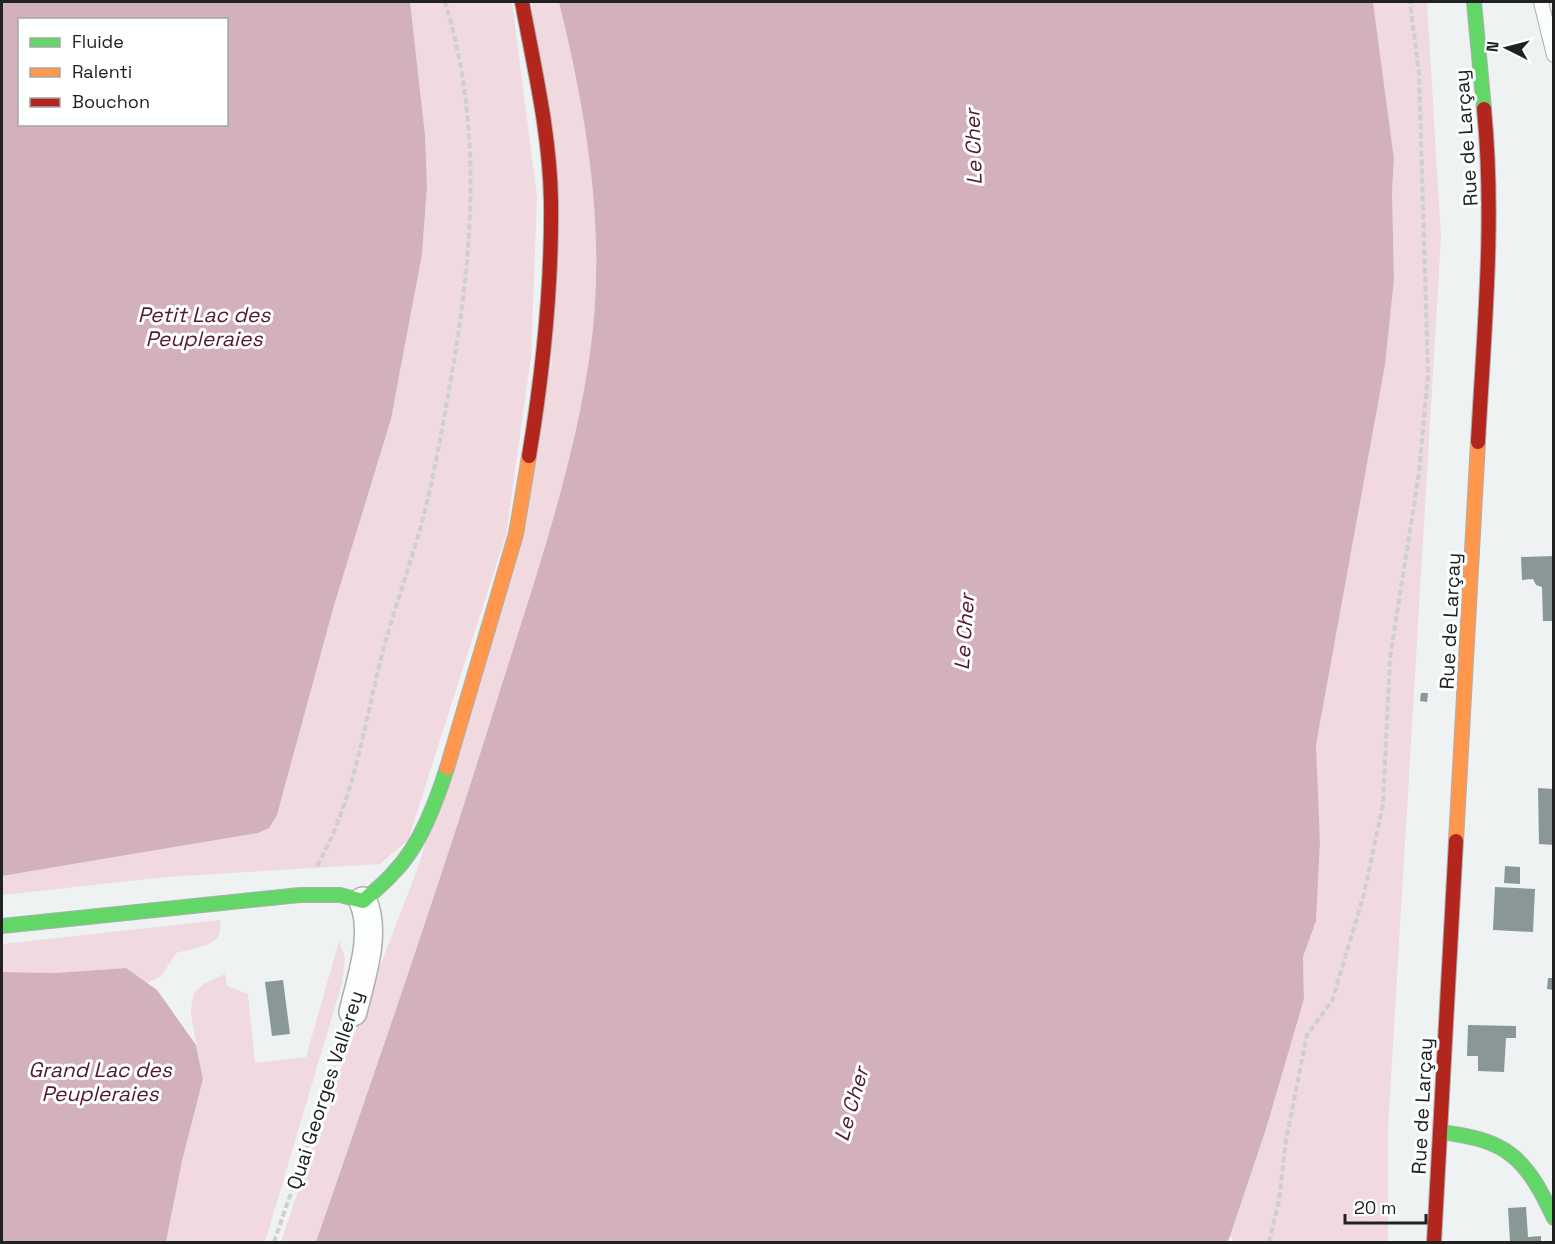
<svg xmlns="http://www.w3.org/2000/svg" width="1555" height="1244" viewBox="0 0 1555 1244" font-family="'Space Grotesk',sans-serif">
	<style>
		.green { fill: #f0d9df }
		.water { fill: #d3b1ba; fill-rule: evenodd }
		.building { fill: #899797 }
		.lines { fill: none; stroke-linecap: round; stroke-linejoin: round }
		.lane-casing { stroke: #adafaf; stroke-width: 16 }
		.street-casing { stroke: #adafaf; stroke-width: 30 }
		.fast-casing { stroke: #adafaf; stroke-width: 16 }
		.slow-casing { stroke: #adafaf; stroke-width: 16 }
		.jam-casing { stroke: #adafaf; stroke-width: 16 }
		.path { stroke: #cecfcf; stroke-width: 4; stroke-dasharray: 6 3; stroke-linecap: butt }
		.lane { stroke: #fcfdfd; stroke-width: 14 }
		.street { stroke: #fcfdfd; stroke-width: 27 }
		.fast { stroke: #63d668; stroke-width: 14 }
		.slow { stroke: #ff974d; stroke-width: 14 }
		.jam { stroke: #b3261e; stroke-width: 14 }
		.labels { text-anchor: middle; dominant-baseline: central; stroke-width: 6; stroke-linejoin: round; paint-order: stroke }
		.street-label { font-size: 20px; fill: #202222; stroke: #feffff }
		.water-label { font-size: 21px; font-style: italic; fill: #55182d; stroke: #feffff }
	</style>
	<rect width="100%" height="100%" fill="#eef2f2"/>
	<g class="green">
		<polygon points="410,2 512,2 537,197 531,357 506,534 408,840 380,864 165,877 2,895 2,876 258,833 277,815 333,609 391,419 422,254 427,187 425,135"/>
		<path d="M 532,2 L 559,2 C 587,116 607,235 590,353 C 574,466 536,576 502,684 C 444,872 380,1057 316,1242 L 281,1242 L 331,1094 L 420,862 L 552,363 Z"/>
		<polygon points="1373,2 1427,2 1441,238 1388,1128 1388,1242 1234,1242 1230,1236 1266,1129 1304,999 1303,957 1316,921 1320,842 1316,745 1385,365 1394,279 1392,192 1394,159"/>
		<path d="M 220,920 C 225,948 195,947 176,953 L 161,976 L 147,983 L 126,968 L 55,973 L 2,972 L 2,944 Z"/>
		<polygon points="339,941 345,958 342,983 265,1242 166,1242 182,1161 203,1079 191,1015 192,1001 195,992 205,983 225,974 227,986 248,994 255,1063 306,1057"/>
	</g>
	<g class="water">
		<path d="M 2,2 L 410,2 L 425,135 L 427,187 L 422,254 L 391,419 L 333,609 L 277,815 L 269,828 L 258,833 L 2,876 ZM 20,20 L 226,20 L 226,124 L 20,124 Z"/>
		<path d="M 559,2 L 1373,2 L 1394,159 L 1392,192 L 1394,279 L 1385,365 L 1316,745 L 1320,842 L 1316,921 L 1303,957 L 1304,999 L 1266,1129 L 1228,1242 L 316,1242 C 380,1057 444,872 502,684 C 536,576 574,466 590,353 C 607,235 587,116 559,2 Z"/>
		<polygon points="126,968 157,990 196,1045 203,1079 182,1161 166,1242 2,1242 2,972 55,973"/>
	</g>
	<g class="building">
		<polygon points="1554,556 1554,621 1543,621 1542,587 1536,585 1533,579 1522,580 1521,557"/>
		<polygon points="1421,693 1428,693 1427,702 1420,701"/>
		<polygon points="1538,788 1554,789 1554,845 1539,844"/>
		<polygon points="1505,866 1520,867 1520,884 1504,883"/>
		<polygon points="1495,887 1535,889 1533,932 1493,930"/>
		<polygon points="1548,978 1554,978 1554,990 1547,989"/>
		<polygon points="283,980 290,1034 272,1036 265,982"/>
		<polygon points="1468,1025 1516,1026 1516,1038 1506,1038 1504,1072 1478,1071 1478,1056 1467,1056"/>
		<polygon points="1526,1207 1528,1237 1541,1236 1541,1242 1510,1242 1508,1208"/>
	</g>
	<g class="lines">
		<defs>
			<polyline id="lane" points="1541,2 1554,55"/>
			<path id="street" d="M 353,1012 C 361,978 377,934 363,901"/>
			<g id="fast">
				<polyline points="1474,2 1484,109"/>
				<path d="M 2,926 L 300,895 L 340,895 L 363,901 C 373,892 385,883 394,872 C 420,846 436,802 447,768"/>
				<path d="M 1440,1132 C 1508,1140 1525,1157 1554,1218"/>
			</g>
			<g id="slow">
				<polyline points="447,768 516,534 529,456"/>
				<polyline points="1456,841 1478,442"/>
			</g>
			<g id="jam">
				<path d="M 522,2 C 534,67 550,134 551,201 C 552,286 543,372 529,456"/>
				<path d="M 1478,442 C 1484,331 1495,220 1484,109"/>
				<polyline points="1434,1242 1456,841"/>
			</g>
		</defs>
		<use href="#lane" class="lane-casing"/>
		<use href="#street" class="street-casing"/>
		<use href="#fast" class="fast-casing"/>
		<use href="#slow" class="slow-casing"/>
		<use href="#jam" class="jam-casing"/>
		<g class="path">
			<path d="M 317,866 C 355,799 364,724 383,650 C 394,611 407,573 419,533 C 433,483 442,430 451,378 C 473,253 483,125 445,2"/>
			<polyline points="274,1242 345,1036"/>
			<polyline points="1269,1242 1279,1201 1286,1140 1307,1035 1332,1001 1364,894 1383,804 1390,658 1419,473 1428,374 1419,73 1410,2"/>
		</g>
		<use href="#lane" class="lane"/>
		<use href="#street" class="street"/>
		<use href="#fast" class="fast"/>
		<use href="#slow" class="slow"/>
		<use href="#jam" class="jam"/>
	</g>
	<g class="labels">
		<g class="street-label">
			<text transform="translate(1466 138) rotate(-94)">Rue de Larçay</text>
			<text transform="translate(1450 621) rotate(-87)">Rue de Larçay</text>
			<text transform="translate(325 1090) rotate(-72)">Quai Georges Vallerey</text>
			<text transform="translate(1422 1106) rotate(-87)">Rue de Larçay</text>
		</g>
		<g class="water-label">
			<text transform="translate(973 147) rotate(-92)">Le Cher</text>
			<text x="204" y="314">Petit Lac des<tspan x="204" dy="24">Peupleraies</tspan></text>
			<text transform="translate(964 632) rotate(-86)">Le Cher</text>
			<text x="100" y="1069">Grand Lac des<tspan x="100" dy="24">Peupleraies</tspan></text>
			<text transform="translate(851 1104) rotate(-74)">Le Cher</text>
		</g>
	</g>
	<rect width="1555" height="1244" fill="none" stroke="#202222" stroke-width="6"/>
	<rect x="18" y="18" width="210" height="108" fill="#feffff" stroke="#a5a7a7" stroke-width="1.5"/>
	<rect x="30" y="38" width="30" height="9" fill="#63d668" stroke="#a5a7a7" stroke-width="1.5"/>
	<text x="72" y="48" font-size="18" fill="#202222">Fluide</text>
	<rect x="30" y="68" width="30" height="9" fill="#ff974d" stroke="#a5a7a7" stroke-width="1.5"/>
	<text x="72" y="78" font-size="18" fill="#202222">Ralenti</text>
	<rect x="30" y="98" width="30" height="9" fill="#b3261e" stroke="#a5a7a7" stroke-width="1.5"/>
	<text x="72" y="108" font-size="18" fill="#202222">Bouchon</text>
	<g transform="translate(1507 48) rotate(276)" stroke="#feffff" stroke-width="4.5" paint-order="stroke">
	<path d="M0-4.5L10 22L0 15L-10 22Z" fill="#202222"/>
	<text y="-9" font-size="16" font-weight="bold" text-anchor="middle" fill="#202222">N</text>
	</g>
	<path d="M1345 1214v9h81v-9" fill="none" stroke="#202222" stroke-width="3"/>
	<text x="1354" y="1214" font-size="18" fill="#202222" stroke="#feffff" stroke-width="4.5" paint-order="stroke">20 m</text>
</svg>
